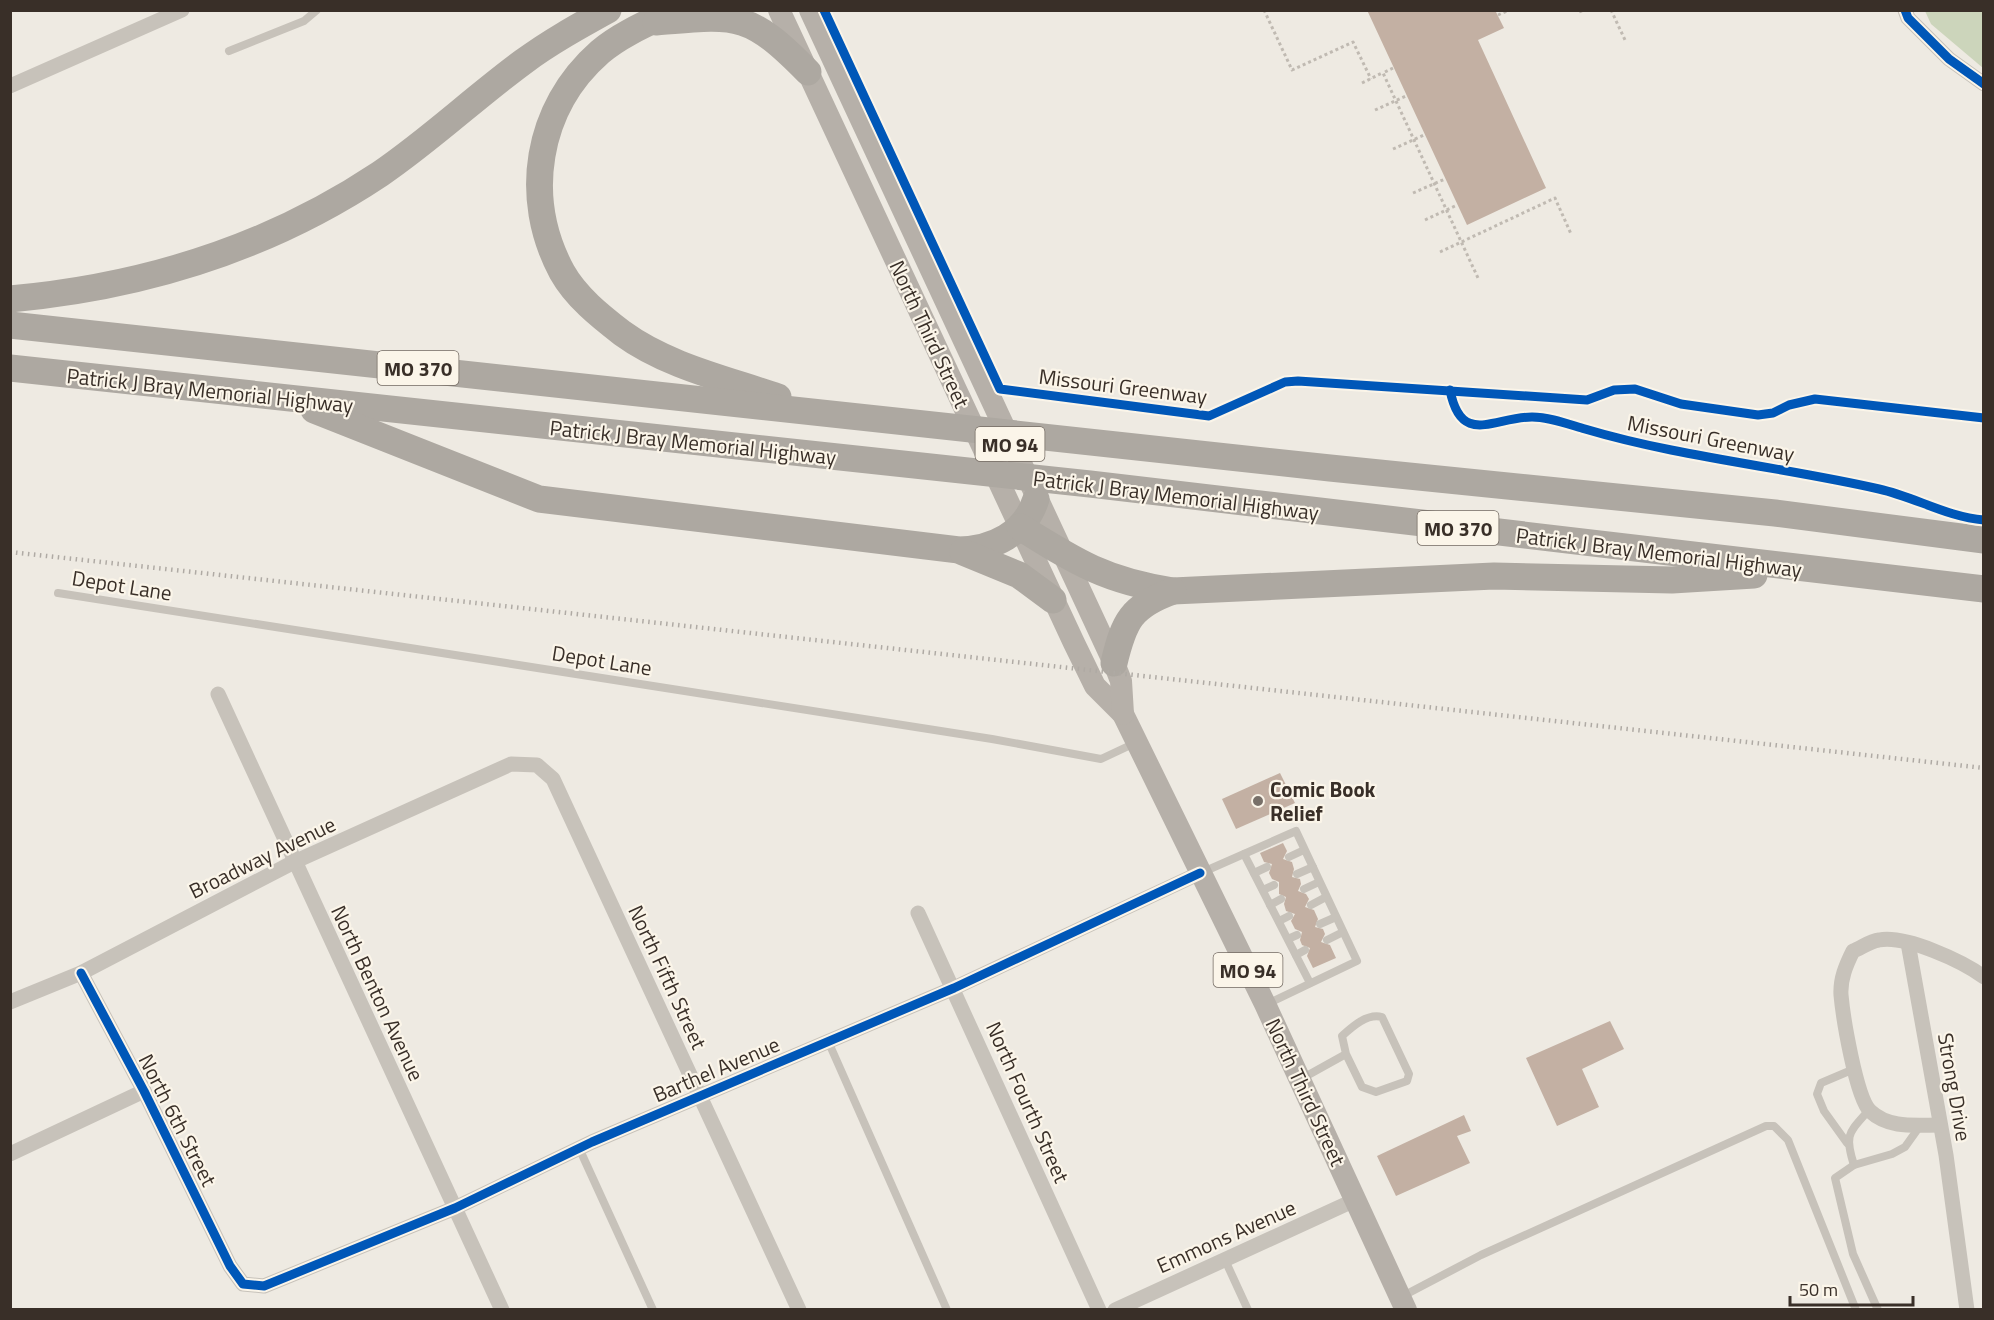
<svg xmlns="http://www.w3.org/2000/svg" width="1994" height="1320" viewBox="0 0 1994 1320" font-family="'Titillium Web',sans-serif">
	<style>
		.green { fill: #ccd5bb }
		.building { fill: #c3b0a3 }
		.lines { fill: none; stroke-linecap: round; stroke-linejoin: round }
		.path { stroke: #c0bab2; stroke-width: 3; stroke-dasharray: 3 3; stroke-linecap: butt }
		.service { stroke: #c7c2ba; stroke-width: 8 }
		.minor { stroke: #c7c2ba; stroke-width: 15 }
		.primary { stroke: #b6b0a9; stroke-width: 22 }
		.motorway { stroke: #ada8a1; stroke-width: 27 }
		.rail { stroke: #afaaa4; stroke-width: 4.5; stroke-dasharray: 1.5 4.5; stroke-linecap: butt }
		.cycleway-casing { stroke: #fbf5e9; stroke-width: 13 }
		.cycleway { stroke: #0057b8; stroke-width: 9 }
		.poi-dot { fill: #787069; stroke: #fbf5e9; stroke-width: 2 }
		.labels { text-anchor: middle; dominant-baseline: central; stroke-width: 4.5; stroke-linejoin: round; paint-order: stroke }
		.shield { fill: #fbf5e9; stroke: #736a62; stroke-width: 1.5 }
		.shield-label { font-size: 20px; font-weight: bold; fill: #392f28 }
		.street-label { font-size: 21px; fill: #392f28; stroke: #fbf5e9 }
		.poi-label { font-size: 21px; font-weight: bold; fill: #392f28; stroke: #fbf5e9; text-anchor: start }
	</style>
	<rect width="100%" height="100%" fill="#eeeae2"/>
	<polygon class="green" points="1925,11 1983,11 1983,68 1931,24"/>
	<g class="building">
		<polygon points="1367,10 1495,10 1504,28 1478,40 1546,188 1467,225"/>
		<polygon points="1280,773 1295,803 1236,829 1222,799"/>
		<polygon points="1283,843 1287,851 1283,859 1292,862 1294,869 1292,877 1300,879 1301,884 1298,891 1306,894 1309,899 1305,907 1314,910 1318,919 1315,927 1323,929 1325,934 1321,942 1330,945 1336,958 1313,968 1307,956 1310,948 1302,945 1300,940 1302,932 1295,929 1291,921 1295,914 1286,911 1284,904 1286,897 1279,894 1279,882 1272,879 1269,873 1272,864 1264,862 1260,853"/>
		<polygon points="1610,1021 1624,1049 1582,1069 1599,1107 1557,1126 1526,1058"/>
		<polygon points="1464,1115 1471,1131 1457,1136 1470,1163 1396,1196 1377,1156"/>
	</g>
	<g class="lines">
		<g class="path">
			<polyline points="1264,10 1292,70 1353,42 1371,79"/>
			<polyline points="1580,10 1582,15"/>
			<polyline points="1611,10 1625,40"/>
			<polyline points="1498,15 1509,10"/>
			<polyline points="1393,68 1383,73 1478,278"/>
			<polyline points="1362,83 1382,73"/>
			<polyline points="1375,110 1406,96"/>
			<polyline points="1393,149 1424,135"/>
			<polyline points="1413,193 1445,179"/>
			<polyline points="1425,220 1457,205"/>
			<polyline points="1440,252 1555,198 1571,234"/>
		</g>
		<g class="service">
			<polyline points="229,51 304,21 317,10"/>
			<polyline points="58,593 992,739 1101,759 1135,743"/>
			<polyline points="1244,854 1310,983"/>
			<polyline points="1289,857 1304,850"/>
			<polyline points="1203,872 1296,831 1357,961 1267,1004"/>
			<polyline points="1254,873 1267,867"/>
			<polyline points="1297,874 1313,867"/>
			<polyline points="1304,889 1319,882"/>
			<polyline points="1263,890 1274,885"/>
			<polyline points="1270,905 1281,899"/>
			<polyline points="1311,905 1326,897"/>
			<polyline points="1279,921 1289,916"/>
			<polyline points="1320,924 1336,917"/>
			<polyline points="1288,939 1297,935"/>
			<polyline points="1327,940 1343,932"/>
			<polyline points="1296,955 1305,950"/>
			<polyline points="828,1041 947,1310"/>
			<path d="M 1301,1079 L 1346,1054 L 1342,1036 C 1352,1027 1367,1013 1382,1017 L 1409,1074 L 1407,1081 L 1376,1092 L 1362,1087 L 1346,1054"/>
			<polyline points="1847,1143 1824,1111 1817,1094 1821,1083 1854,1069"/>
			<polyline points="579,1148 653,1310"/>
			<path d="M 1854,1165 C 1844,1134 1849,1133 1869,1110"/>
			<polyline points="1225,1260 1248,1310"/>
			<polyline points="1401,1297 1481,1255 1766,1126 1774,1126 1788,1140 1856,1310"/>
			<polyline points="1878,1310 1853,1254 1835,1178 1854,1165 1892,1154 1905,1147 1920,1126"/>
		</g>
		<g class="minor">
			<polyline points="1905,10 1908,18 1949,59 1984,84"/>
			<polyline points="10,86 182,10"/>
			<polyline points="218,694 502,1310"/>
			<polyline points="918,913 1099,1310"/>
			<polyline points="1908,943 1946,1155 1967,1310"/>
			<polyline points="81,973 144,1091 230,1266 243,1284 264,1286 455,1208 592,1142 954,988 1200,873"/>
			<polyline points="10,1002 81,973 294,862 511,764 537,765 553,779 799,1310"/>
			<path d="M 1940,1125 C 1916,1125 1889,1129 1870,1111 C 1856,1097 1843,1017 1841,995 C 1840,979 1846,965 1853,951 C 1861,948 1870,941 1879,940 C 1906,935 1962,961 1984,977"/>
			<polyline points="10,1154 144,1091"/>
			<polyline points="1115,1310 1355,1200"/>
		</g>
		<g class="primary">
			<polyline points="779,10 1074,643 1095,686 1123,714 1265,1004 1406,1310"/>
			<polyline points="810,10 1114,663 1121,681 1123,714"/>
		</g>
		<g class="motorway">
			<path d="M 675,10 C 650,22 621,34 600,52 C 536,108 522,198 562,272 C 576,297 600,316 622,333 C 667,366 726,379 778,397"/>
			<path d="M 656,22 C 737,15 748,11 808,72"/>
			<path d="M 10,299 C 143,287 269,248 380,174 C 430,140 474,98 523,62 C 550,42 579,26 608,10"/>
			<polyline points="10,325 1330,468 1775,513 1984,540"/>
			<polyline points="10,368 1090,484 1984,589"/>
			<path d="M 314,410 L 539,499 L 959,550 C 993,549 1025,534 1036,499"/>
			<path d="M 1020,527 C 1076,562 1106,581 1173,591 L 1494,576 L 1672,580 L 1754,575"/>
			<polyline points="963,552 1019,575 1053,600"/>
			<path d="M 1114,663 C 1124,621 1131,606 1173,591"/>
		</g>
		<polyline class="rail" points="10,552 1984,768"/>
		<defs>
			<g id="cycleway">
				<polyline points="824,10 1000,389 1209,416 1285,382 1298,381 1587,400 1614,390 1635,389 1681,404 1758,415 1773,413 1789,405 1815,399 1984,418"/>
				<polyline points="1905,10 1908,18 1949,59 1984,84"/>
				<path d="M 1450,390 C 1461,447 1494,417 1532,417 C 1550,417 1568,424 1585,429 C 1679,457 1783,467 1879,489 C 1915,497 1947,517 1984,520"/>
				<polyline points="81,973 144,1091 230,1266 243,1284 264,1286 455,1208 592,1142 954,988 1200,873"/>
			</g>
		</defs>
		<use href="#cycleway" class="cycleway-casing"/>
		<use href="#cycleway" class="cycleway"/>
	</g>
	<circle class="poi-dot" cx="1258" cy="801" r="6"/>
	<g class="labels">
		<g class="shield">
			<rect x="377.5" y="351" width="81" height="34" rx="4.5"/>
			<rect x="975.5" y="427" width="69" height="34" rx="4.5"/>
			<rect x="1417.5" y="511" width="81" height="34" rx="4.5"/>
			<rect x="1213.5" y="953" width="69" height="34" rx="4.5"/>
		</g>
		<g class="shield-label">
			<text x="418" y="368">MO 370</text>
			<text x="1010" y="444">MO 94</text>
			<text x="1458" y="528">MO 370</text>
			<text x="1248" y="970">MO 94</text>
		</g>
		<g class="street-label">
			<text transform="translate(930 334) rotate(65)">North Third Street</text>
			<text transform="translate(1123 386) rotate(7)">Missouri Greenway</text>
			<text transform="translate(210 390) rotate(6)">Patrick J Bray Memorial Highway</text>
			<text transform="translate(1711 438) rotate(11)">Missouri Greenway</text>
			<text transform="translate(693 442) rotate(6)">Patrick J Bray Memorial Highway</text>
			<text transform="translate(1176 495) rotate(7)">Patrick J Bray Memorial Highway</text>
			<text transform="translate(1659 552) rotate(7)">Patrick J Bray Memorial Highway</text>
			<text transform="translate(122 585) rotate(9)">Depot Lane</text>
			<text transform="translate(602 660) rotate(9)">Depot Lane</text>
			<text transform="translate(262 857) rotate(-26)">Broadway Avenue</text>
			<text transform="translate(668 977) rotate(65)">North Fifth Street</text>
			<text transform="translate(378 993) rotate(65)">North Benton Avenue</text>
			<text transform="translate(716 1069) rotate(-23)">Barthel Avenue</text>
			<text transform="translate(1955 1087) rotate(80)">Strong Drive</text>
			<text transform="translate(1306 1092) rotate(65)">North Third Street</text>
			<text transform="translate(1028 1102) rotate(66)">North Fourth Street</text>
			<text transform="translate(178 1120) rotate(63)">North 6th Street</text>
			<text transform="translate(1226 1236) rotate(-24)">Emmons Avenue</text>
		</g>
		<g class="poi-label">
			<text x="1270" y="789">Comic Book<tspan x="1270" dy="24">Relief</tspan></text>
		</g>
	</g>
	<rect width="1994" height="1320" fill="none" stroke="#392f28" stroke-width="24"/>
	<path d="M1790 1296v9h123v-9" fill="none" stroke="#392f28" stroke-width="3"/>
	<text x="1799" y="1296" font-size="18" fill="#392f28" stroke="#fbf5e9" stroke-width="4.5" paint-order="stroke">50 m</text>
</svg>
